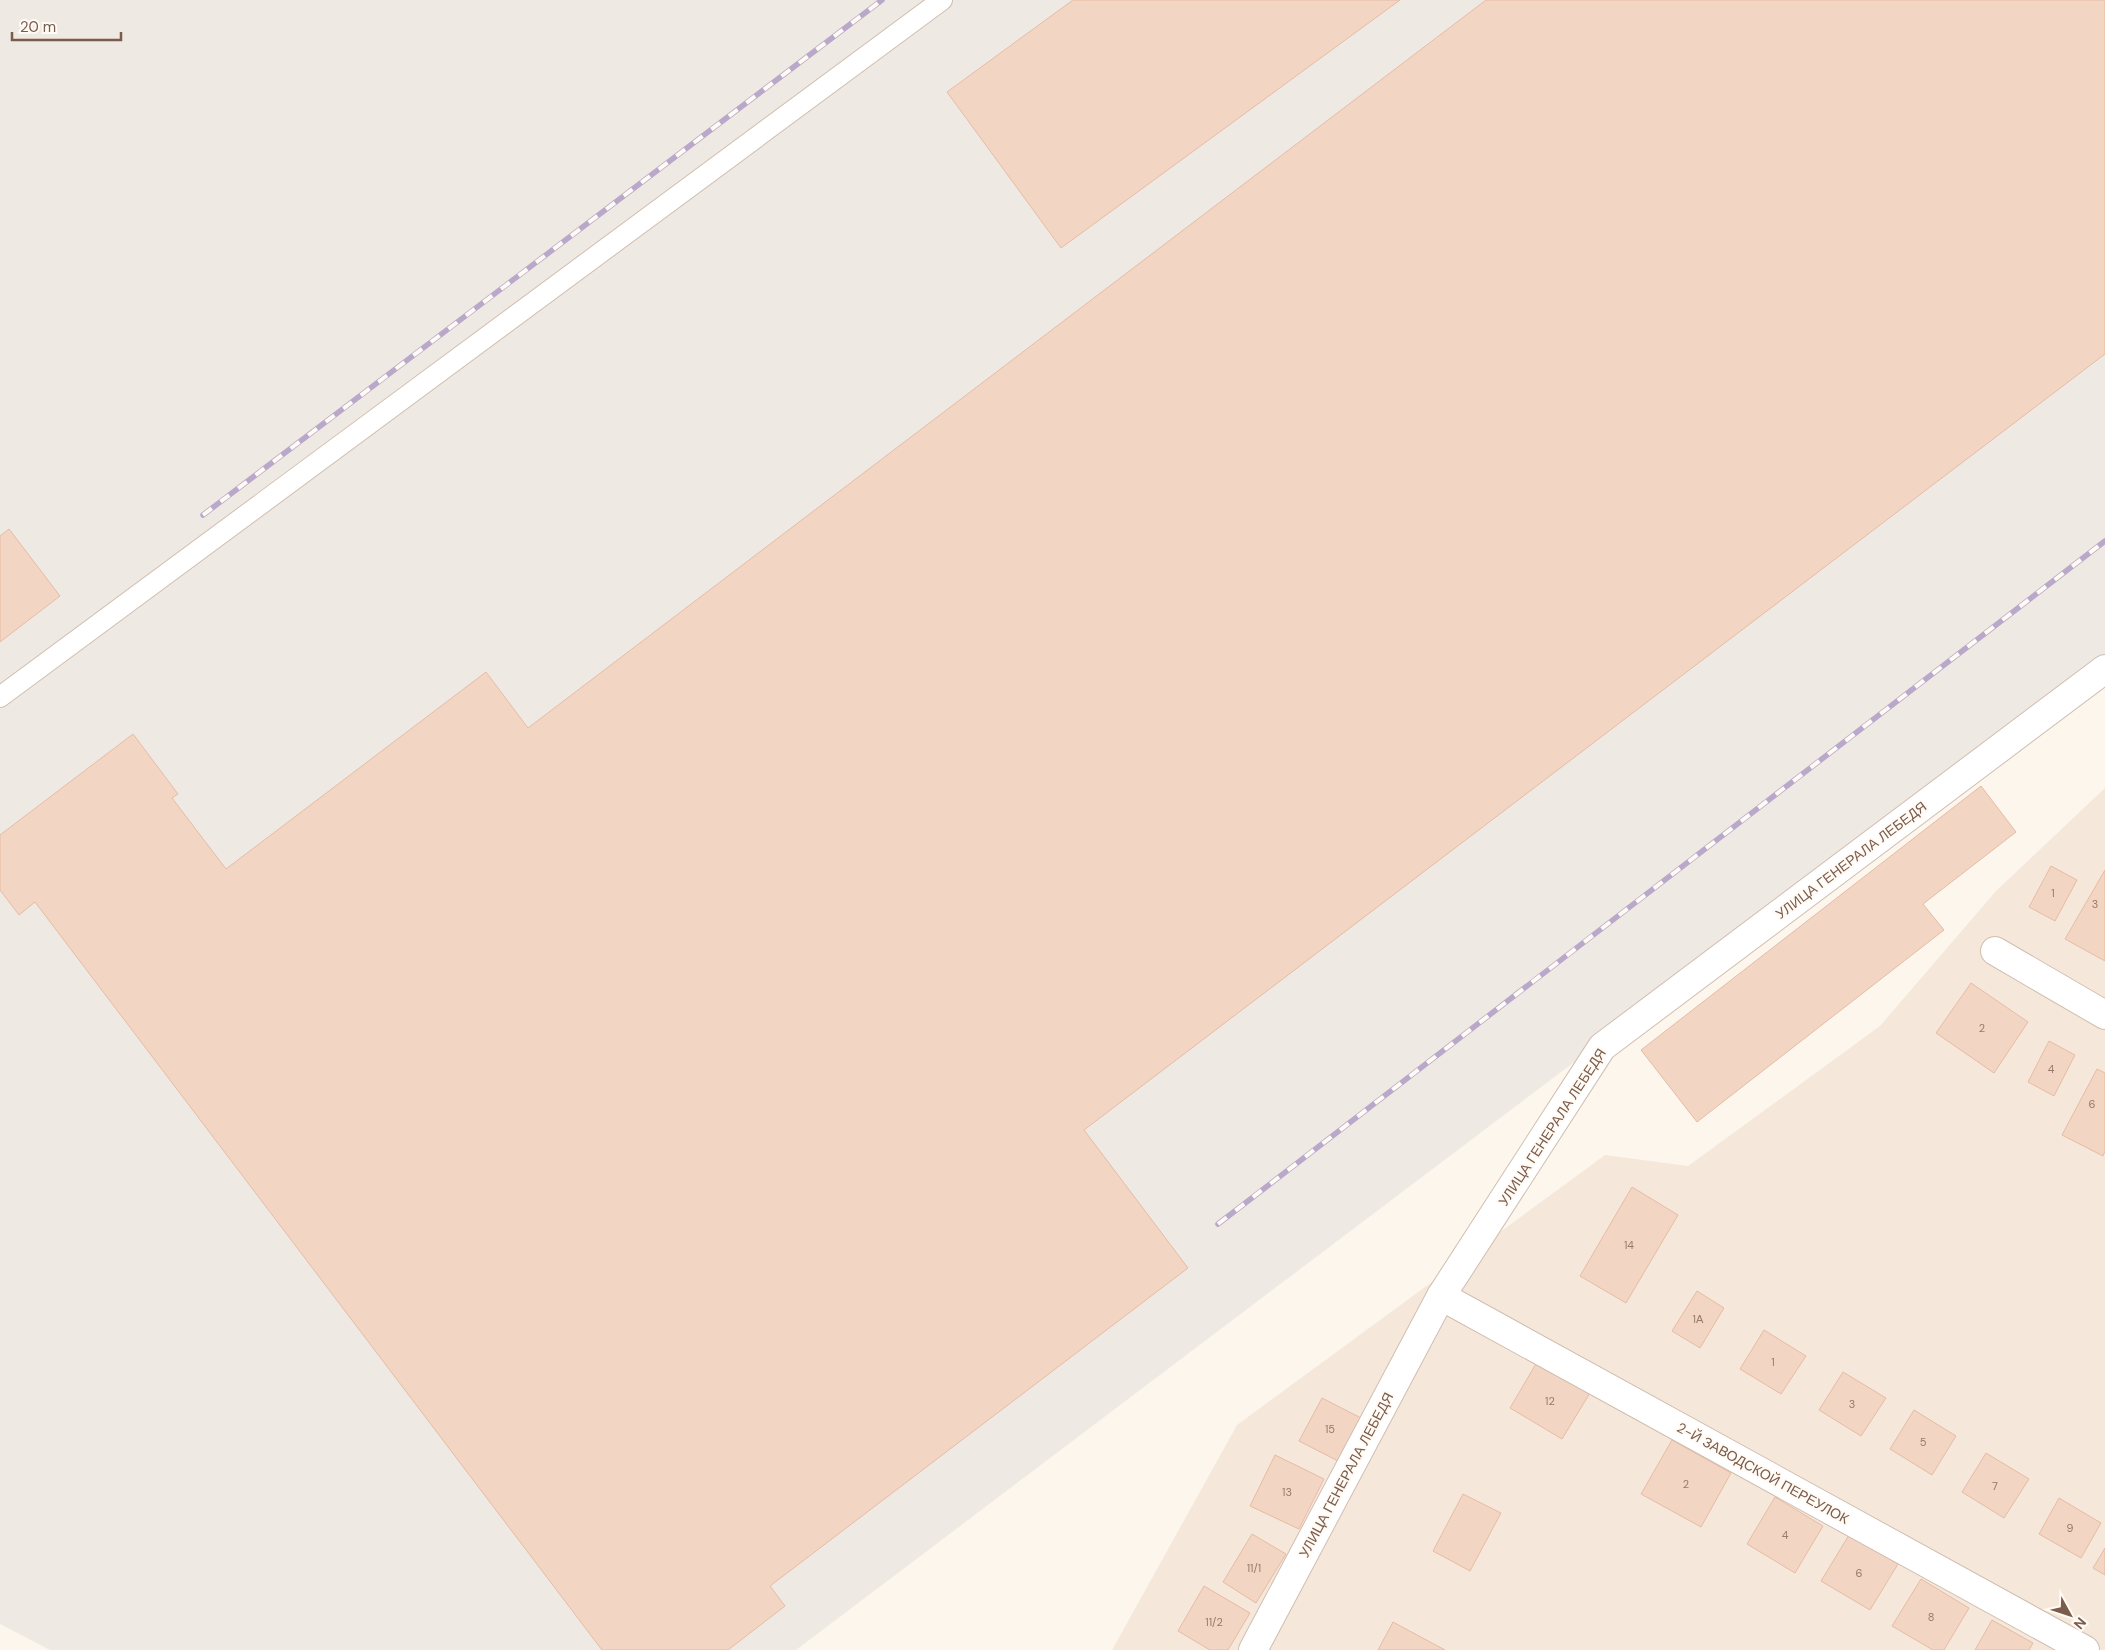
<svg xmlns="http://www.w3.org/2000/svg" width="2105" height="1650" viewBox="0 0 2105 1650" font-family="'DM Sans',sans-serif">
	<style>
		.residential { fill: #f5e8da }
		.industrial { fill: #efe9e4 }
		.building { fill: #f3d5c3; stroke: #e6bba3 }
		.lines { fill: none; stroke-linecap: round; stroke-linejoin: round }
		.service-casing { stroke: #d1beb0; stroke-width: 22 }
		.minor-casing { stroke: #d1beb0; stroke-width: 30 }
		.service { stroke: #fff; stroke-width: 20 }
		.minor { stroke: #fff; stroke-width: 28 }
		.rail-casing { stroke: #b9a8c9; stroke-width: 5.5 }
		.rail { stroke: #fffaf3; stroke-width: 4; stroke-dasharray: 11; stroke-linecap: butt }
		.labels { text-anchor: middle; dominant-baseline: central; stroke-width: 4; stroke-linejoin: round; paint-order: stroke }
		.number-label { font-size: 11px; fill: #987a6a }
		.street-label { font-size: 14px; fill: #7a5c4d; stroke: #fffaf3 }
	</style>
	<rect width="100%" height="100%" fill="#fdf6ec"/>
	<polygon class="residential" points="2105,788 2105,1650 1112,1650 1237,1425 1605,1155 1688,1166 1880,1026 1996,891"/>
	<polygon class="industrial" points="0,0 2105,0 2105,661 796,1650 50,1650 0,1624"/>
	<g class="building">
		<polygon points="1073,0 1400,0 1061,248 947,92"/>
		<polygon points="1486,0 2105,0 2105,354 1084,1130 1188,1268 770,1586 785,1606 728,1650 602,1650 35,902 19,915 0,890 0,835 133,734 178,794 172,798 226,869 486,672 528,728"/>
		<polygon points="9,529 60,596 0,642 0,536"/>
		<polygon points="1981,786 2016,832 1923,904 1944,930 1697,1122 1641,1050"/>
		<polygon points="2051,866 2077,880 2055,921 2029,907"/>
		<polygon points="2105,870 2105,961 2065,939"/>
		<polygon points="1971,983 2028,1022 1994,1073 1936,1033"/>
		<polygon points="2049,1041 2075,1055 2054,1096 2028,1082"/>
		<polygon points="2097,1069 2105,1073 2105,1151 2103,1156 2062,1135"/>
		<polygon points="1632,1187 1678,1215 1626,1303 1580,1276"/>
		<polygon points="1697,1291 1724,1308 1700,1348 1672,1331"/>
		<polygon points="1764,1330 1806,1356 1781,1394 1740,1369"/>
		<polygon points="1537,1362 1590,1393 1562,1439 1510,1408"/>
		<polygon points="1843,1372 1886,1398 1861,1436 1819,1410"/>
		<polygon points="1322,1398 1361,1418 1338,1461 1299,1441"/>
		<polygon points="1914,1410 1956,1436 1932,1475 1890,1449"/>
		<polygon points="1672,1440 1731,1473 1701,1527 1641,1494"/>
		<polygon points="1986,1453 2029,1479 2004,1518 1962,1492"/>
		<polygon points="1275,1455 1324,1479 1299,1529 1250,1506"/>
		<polygon points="1463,1494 1501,1513 1470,1571 1433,1551"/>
		<polygon points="1775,1497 1823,1526 1795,1573 1747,1544"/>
		<polygon points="2059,1498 2101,1523 2081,1558 2039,1534"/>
		<polygon points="1252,1534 1286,1554 1256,1603 1223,1582"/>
		<polygon points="1849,1535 1898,1564 1870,1610 1821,1581"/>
		<polygon points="2105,1548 2105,1575 2093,1568"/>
		<polygon points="1921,1579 1969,1608 1944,1650 1933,1650 1892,1626"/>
		<polygon points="1204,1586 1250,1613 1228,1650 1210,1650 1178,1631"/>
		<polygon points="1992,1620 2033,1643 2029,1650 1975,1650"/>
		<polygon points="1393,1622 1445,1650 1378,1650"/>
	</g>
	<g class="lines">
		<defs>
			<polyline id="service" points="0,697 942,0"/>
			<g id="minor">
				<polyline points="1995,951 2105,1015"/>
				<polyline points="1441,1296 2085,1650"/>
				<polyline points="1253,1650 1441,1296 1602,1047 2105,669"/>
			</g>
		</defs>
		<use href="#service" class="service-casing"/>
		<use href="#minor" class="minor-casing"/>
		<use href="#service" class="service"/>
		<use href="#minor" class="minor"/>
		<defs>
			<g id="rail">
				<polyline points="203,515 882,0"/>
				<polyline points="1218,1224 2105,541"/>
			</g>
		</defs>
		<use href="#rail" class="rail-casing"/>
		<use href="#rail" class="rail"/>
	</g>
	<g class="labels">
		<g class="number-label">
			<text x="2053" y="893">1</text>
			<text x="2095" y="904">3</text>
			<text x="1982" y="1028">2</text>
			<text x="2051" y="1069">4</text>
			<text x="2092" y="1104">6</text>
			<text x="1629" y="1245">14</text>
			<text x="1698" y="1319">1А</text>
			<text x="1773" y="1362">1</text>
			<text x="1550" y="1401">12</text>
			<text x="1852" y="1404">3</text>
			<text x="1330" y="1429">15</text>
			<text x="1923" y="1442">5</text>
			<text x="1686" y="1484">2</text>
			<text x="1995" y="1486">7</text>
			<text x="1287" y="1492">13</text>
			<text x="2070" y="1528">9</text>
			<text x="1785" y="1535">4</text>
			<text x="1254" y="1568">11/1</text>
			<text x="1859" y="1573">6</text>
			<text x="1931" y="1617">8</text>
			<text x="1214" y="1622">11/2</text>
		</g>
		<g class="street-label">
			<text transform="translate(1851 860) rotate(-37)">УЛИЦА ГЕНЕРАЛА ЛЕБЕДЯ</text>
			<text transform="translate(1552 1127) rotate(-57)">УЛИЦА ГЕНЕРАЛА ЛЕБЕДЯ</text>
			<text transform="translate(1763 1473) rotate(29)">2-Й ЗАВОДСКОЙ ПЕРЕУЛОК</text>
			<text transform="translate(1346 1475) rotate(-62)">УЛИЦА ГЕНЕРАЛА ЛЕБЕДЯ</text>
		</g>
	</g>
	<g transform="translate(2070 1615) rotate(130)" stroke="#fffaf3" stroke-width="4" paint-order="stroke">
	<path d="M0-4L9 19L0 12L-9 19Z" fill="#7a5c4d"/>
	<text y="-8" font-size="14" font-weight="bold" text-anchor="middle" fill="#7a5c4d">N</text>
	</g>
	<path d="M12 32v8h109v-8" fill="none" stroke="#7a5c4d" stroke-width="2.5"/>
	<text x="20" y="32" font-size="15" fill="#7a5c4d" stroke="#fffaf3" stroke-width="4" paint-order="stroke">20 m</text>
</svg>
